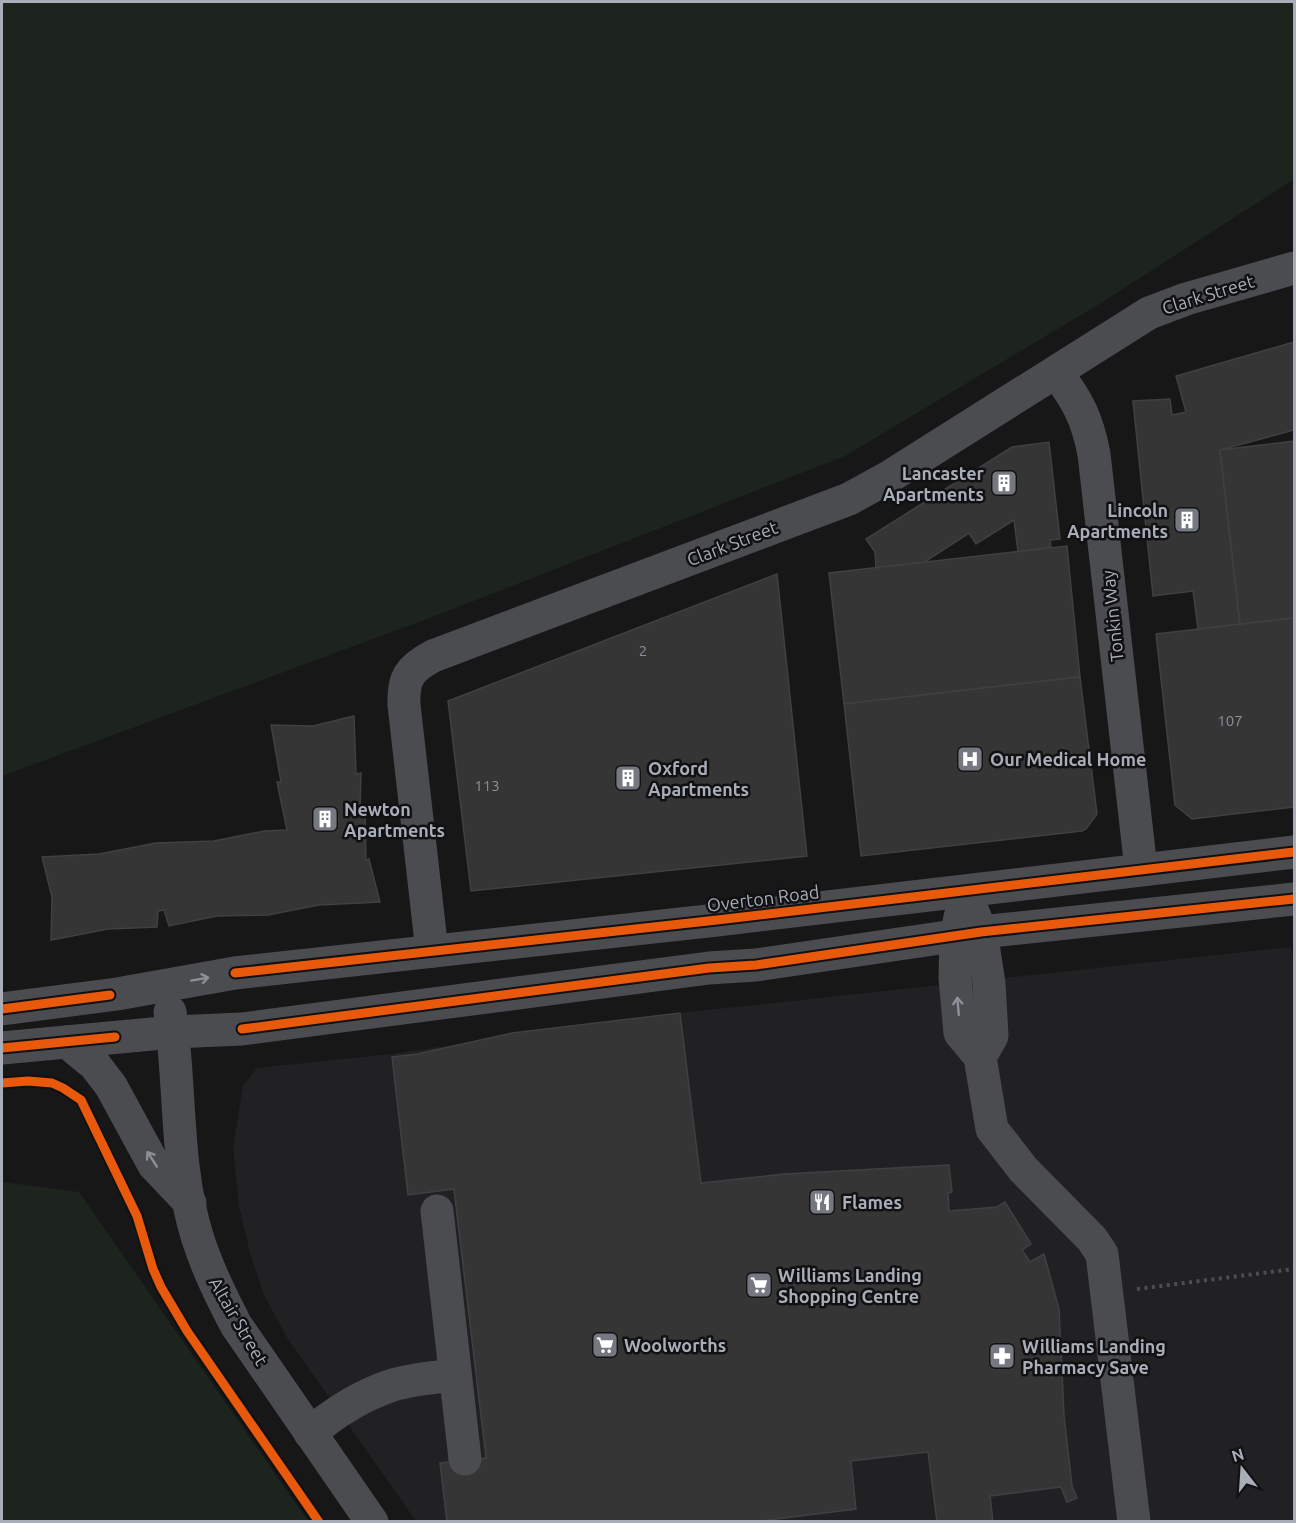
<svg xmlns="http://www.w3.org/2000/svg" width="1296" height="1523" viewBox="0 0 1296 1523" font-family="Ubuntu,sans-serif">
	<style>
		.built { fill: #212123 }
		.green { fill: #1d241e }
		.building { fill: #353536; stroke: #3f4043; stroke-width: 1.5 }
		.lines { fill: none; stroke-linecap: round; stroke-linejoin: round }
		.path { stroke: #4d4e52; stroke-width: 4; stroke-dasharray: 3 4.5; stroke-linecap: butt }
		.minor { stroke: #4b4c50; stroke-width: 33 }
		.cycleway-casing { stroke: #111113; stroke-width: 13 }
		.cycleway { stroke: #e8590c; stroke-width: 9 }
		.oneway { stroke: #8c9099 }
		.labels { text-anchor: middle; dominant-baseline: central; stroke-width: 5; stroke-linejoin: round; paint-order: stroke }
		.number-label { font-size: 15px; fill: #8b8f98 }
		.street-label { font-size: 18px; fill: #a8adb8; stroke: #111113 }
		.poi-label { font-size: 18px; font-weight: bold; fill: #a8adb8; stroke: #111113; text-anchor: start }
	</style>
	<rect width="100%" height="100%" fill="#171717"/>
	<polygon class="built" points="1291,947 1294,973 1294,1521 416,1521 286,1336 264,1295 250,1253 239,1206 233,1147 243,1086 257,1068 392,1054 459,1044 512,1033 680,1013"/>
	<g class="green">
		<polygon points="2,2 1294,2 1294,179 1101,303 845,456 427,619 2,776"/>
		<polygon points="2,1182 79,1192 308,1521 2,1521"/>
	</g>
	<g class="building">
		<polygon points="1294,342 1294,430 1220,450 1240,624 1198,629 1193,591 1153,596 1133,401 1170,399 1172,415 1186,412 1176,376"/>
		<polygon points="1294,441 1294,618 1240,624 1220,450"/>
		<polygon points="1049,442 1060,539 1050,540 1051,547 1018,552 1014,520 976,544 969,533 923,563 876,568 875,552 866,539 1012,447"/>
		<polygon points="1067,546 1080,677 844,704 829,573"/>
		<polygon points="777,574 807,856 471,891 448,701"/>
		<polygon points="1294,618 1294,807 1192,819 1175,805 1156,634"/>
		<polygon points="1080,677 1097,814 1086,829 1082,831 861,856 844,704"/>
		<polygon points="354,716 356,774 361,773 360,809 365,808 366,860 369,859 380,902 319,905 268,915 217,916 169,926 164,910 158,911 157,927 108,929 51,940 52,897 42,857 99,854 156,843 214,841 264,831 287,830 277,782 281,782 271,725 313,726"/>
		<polygon points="680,1013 701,1183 784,1174 949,1165 952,1192 948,1193 949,1211 997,1207 1005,1202 1031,1244 1022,1250 1030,1262 1044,1254 1059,1309 1064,1415 1072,1486 1077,1498 1067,1502 1061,1487 990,1496 993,1522 937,1522 928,1452 851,1461 856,1509 751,1522 447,1522 440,1463 486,1458 454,1189 408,1195 392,1057 417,1054 512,1033"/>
	</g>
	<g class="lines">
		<polyline class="path" points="1137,1289 1294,1269"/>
		<g class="minor">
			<path d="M 1056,372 C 1078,401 1087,418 1094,454 L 1141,869"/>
			<polyline points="973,912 981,932 989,983 992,1036 980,1057"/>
			<polyline points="961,913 956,936 955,978 960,1033 980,1057 992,1129 1023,1169 1092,1239 1102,1254 1134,1522"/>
			<path d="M 432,951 L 404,705 C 403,678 409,669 433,656 L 849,499 L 889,477 L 1149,313 L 1186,299 L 1294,268"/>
			<polyline points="2,1009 117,994 235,973 717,920 1294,852"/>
			<path d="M 170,1012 C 181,1086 175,1165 197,1236 C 207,1268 221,1296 236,1325 L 372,1522"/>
			<polyline points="67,1042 95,1065 111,1086 154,1165 190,1203"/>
			<polyline points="2,1048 173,1032 242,1029 709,968 756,965 981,932 1294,899"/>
			<polyline points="437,1211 465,1459"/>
			<path d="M 310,1433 C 334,1413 360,1396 390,1386 C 411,1379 433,1378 455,1375"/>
		</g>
		<defs>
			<g id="cycleway">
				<polyline points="235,973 717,920 1294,852"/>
				<polyline points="2,1009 110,995"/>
				<polyline points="242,1029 709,968 756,965 981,932 1294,899"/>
				<polyline points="2,1048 115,1037"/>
				<polyline points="2,1083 28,1081 52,1083 63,1088 81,1100 137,1216 153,1269 161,1287 187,1331 319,1522"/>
			</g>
		</defs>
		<use href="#cycleway" class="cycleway-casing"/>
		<use href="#cycleway" class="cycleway"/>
	</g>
	<defs><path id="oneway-shaft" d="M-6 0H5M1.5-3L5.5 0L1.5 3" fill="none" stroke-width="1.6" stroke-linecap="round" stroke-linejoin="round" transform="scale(1.5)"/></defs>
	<g class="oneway">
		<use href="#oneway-shaft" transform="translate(200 979) rotate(-10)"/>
		<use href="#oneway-shaft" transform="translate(958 1006) rotate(-95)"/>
		<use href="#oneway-shaft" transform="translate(152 1159) rotate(-123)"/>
	</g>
	<defs>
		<symbol id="building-square" viewBox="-11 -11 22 22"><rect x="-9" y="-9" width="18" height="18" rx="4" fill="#757880" stroke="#111113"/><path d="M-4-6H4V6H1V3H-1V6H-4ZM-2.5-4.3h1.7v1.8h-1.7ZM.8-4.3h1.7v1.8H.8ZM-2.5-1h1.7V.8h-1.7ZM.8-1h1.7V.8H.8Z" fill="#fff"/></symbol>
		<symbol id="hospital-square" viewBox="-11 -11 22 22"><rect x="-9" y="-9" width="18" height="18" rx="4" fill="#757880" stroke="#111113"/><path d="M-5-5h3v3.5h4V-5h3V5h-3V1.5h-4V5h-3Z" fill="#fff"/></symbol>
		<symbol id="restaurant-square" viewBox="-11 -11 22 22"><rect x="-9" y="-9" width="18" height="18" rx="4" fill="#757880" stroke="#111113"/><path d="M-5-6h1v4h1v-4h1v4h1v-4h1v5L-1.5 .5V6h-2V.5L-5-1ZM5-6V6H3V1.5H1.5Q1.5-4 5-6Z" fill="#fff"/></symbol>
		<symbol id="supermarket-square" viewBox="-11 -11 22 22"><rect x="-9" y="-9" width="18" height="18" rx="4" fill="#757880" stroke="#111113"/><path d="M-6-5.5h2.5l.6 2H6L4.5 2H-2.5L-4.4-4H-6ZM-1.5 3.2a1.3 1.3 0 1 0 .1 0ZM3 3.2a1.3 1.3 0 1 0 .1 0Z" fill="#fff"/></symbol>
		<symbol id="pharmacy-square" viewBox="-11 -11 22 22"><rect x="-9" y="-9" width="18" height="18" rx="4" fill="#757880" stroke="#111113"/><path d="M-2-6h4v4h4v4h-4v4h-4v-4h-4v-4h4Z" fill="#fff"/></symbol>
	</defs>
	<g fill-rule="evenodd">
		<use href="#building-square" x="989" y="468" width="30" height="30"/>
		<use href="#building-square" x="1172" y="505" width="30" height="30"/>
		<use href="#hospital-square" x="955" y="744" width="30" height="30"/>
		<use href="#building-square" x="613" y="763" width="30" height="30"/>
		<use href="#building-square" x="310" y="804" width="30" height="30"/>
		<use href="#restaurant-square" x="807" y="1187" width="30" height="30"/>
		<use href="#supermarket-square" x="744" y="1270" width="30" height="30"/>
		<use href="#supermarket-square" x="590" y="1330" width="30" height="30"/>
		<use href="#pharmacy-square" x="987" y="1341" width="30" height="30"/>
	</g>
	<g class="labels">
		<g class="number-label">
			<text x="643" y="650">2</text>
			<text x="1230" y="720">107</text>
			<text x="487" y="785">113</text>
		</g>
		<g class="street-label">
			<text transform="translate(1208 294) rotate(-17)">Clark Street</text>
			<text transform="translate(732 543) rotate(-21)">Clark Street</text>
			<text transform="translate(1112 616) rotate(-96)">Tonkin Way</text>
			<text transform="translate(763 898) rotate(-7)">Overton Road</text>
			<text transform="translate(239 1321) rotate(60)">Altair Street</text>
		</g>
		<g class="poi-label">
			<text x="984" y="473" text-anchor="end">Lancaster<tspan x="984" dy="21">Apartments</tspan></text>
			<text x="1168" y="510" text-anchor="end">Lincoln<tspan x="1168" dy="21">Apartments</tspan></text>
			<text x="990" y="759">Our Medical Home</text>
			<text x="648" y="768">Oxford<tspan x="648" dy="21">Apartments</tspan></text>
			<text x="344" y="809">Newton<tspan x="344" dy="21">Apartments</tspan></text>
			<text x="842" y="1202">Flames</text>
			<text x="778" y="1275">Williams Landing<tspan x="778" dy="21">Shopping Centre</tspan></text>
			<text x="624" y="1345">Woolworths</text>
			<text x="1022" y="1346">Williams Landing<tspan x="1022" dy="21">Pharmacy Save</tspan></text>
		</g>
	</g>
	<rect width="1296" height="1523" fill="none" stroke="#a8adb8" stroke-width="6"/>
	<g transform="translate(1242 1469) rotate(343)" stroke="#111113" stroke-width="4.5" paint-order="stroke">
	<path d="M0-4.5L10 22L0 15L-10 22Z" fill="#a8adb8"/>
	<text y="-9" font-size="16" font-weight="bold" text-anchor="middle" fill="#a8adb8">N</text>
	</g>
</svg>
